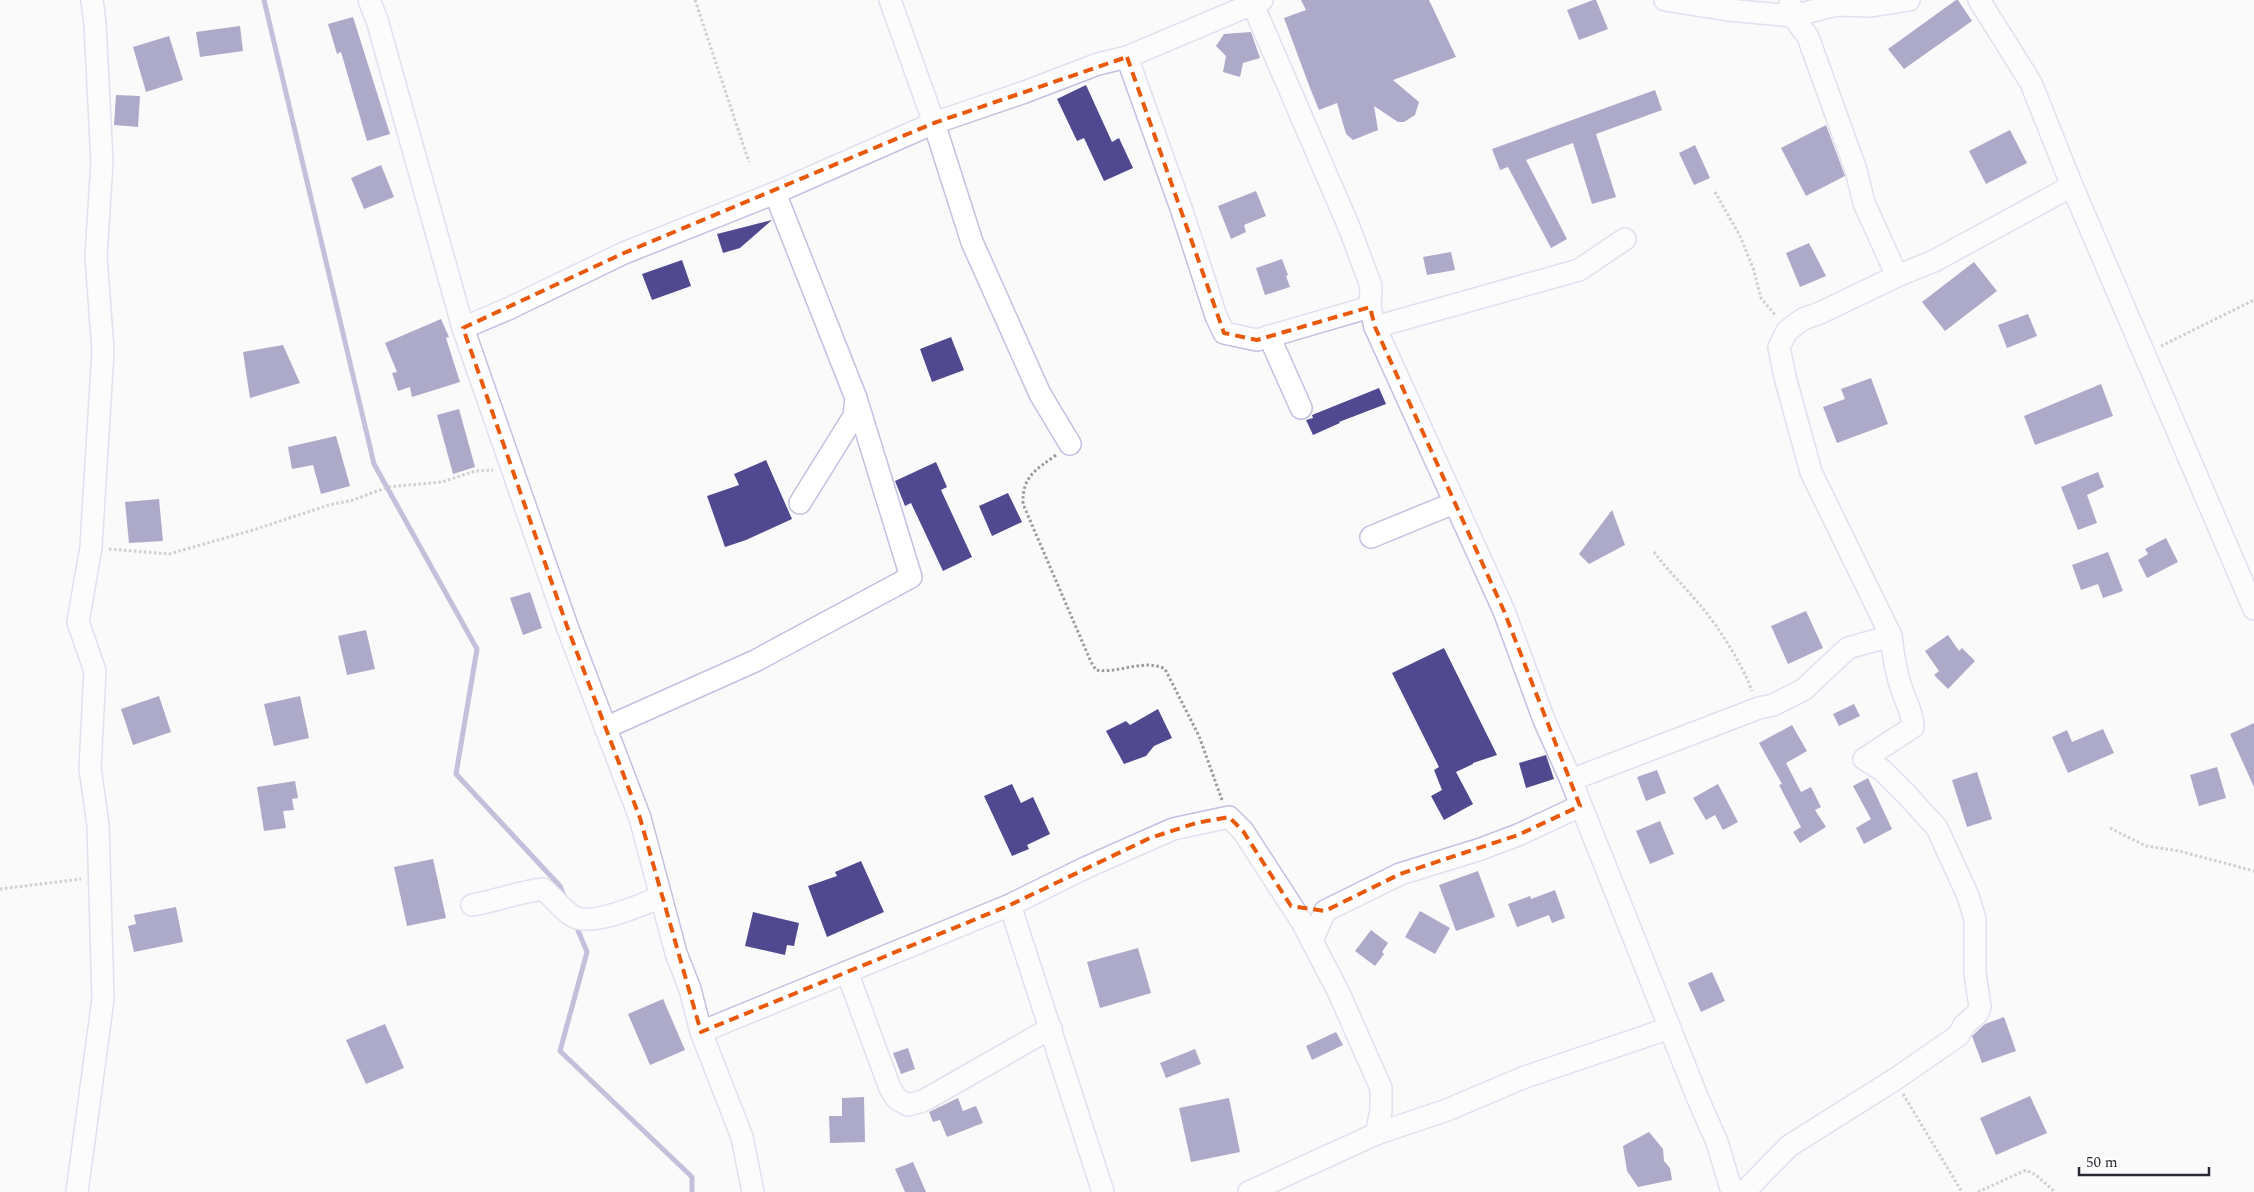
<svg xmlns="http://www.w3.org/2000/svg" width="2254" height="1192" viewBox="0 0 2254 1192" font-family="Spectral,serif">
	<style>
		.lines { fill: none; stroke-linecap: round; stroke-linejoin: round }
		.stream { stroke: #7e7ab4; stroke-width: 5 }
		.building { fill: #51498f }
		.minor-casing { stroke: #c1c1e1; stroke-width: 24 }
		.path { stroke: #9b9aa0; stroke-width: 3; stroke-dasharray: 2.5 2.5; stroke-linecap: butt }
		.minor { stroke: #fff; stroke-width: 21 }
		.marked { fill: none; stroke: #e8590c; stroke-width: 4; stroke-dasharray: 10 6; stroke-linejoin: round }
	</style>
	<rect width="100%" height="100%" fill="#fafafa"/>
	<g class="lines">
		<g class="stream">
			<polyline points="264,0 374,464 477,649 456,774 560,886 565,899"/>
			<polyline points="575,923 587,952 560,1051 692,1177 692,1192"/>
		</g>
	</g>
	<g class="building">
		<polygon points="1301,0 1429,0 1456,57 1393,80 1419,102 1415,115 1404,122 1398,122 1374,106 1378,130 1353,140 1346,134 1337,103 1319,110 1310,88 1284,18 1306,10"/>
		<polygon points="1593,0 1596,0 1608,29 1579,40 1567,10"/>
		<polygon points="1956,0 1958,0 1972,21 1904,69 1888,49"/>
		<polygon points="353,17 390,134 367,141 341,52 337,54 328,24"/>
		<polygon points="240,26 243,51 200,57 196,32"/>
		<polygon points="1251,32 1260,58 1243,63 1240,77 1223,72 1226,56 1216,46 1224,34"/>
		<polygon points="169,36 183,80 146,92 133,47"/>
		<polygon points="1086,85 1112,142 1119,138 1133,168 1104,181 1084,138 1077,141 1057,99"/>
		<polygon points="1655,90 1662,110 1596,134 1616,197 1592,204 1573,143 1526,160 1567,239 1551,248 1508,167 1500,170 1492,149"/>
		<polygon points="116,95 140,96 138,127 114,125"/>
		<polygon points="1826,125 1845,176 1806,196 1781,148"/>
		<polygon points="2010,130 2027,163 1986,184 1969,151"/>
		<polygon points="1695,145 1710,178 1694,185 1679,153"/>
		<polygon points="381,165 394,197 364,209 351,178"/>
		<polygon points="1256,191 1266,216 1244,225 1246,232 1231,239 1218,206"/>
		<polygon points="772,220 740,248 723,253 717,234"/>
		<polygon points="1809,243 1826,276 1800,287 1786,253"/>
		<polygon points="1451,252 1455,270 1427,275 1423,257"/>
		<polygon points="1282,259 1288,275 1286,276 1290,287 1265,295 1256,268"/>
		<polygon points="682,260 691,286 652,300 642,274"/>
		<polygon points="1974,262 1997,291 1945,331 1922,302"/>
		<polygon points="2028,314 2037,336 2007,348 1998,325"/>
		<polygon points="441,319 449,337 446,338 460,382 412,397 410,387 398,391 392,373 397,372 385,343"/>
		<polygon points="951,337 964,370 932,382 920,349"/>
		<polygon points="283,345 300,383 250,398 243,352"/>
		<polygon points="1871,378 1888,424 1837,443 1823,407 1845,399 1841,389"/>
		<polygon points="2101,384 2113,416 2035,445 2024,416"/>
		<polygon points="1379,388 1386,404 1339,422 1340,423 1313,435 1306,420 1313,418 1312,415"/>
		<polygon points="459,409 475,467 453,474 437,415"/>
		<polygon points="336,436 350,486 321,494 313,465 292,469 288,447"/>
		<polygon points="766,460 792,519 746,540 725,547 707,496 739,485 734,474"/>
		<polygon points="936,462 947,487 941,490 972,557 943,571 911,503 905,506 895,481"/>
		<polygon points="2098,472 2104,487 2087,495 2097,523 2078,530 2061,487"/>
		<polygon points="1008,493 1022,522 992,536 979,506"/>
		<polygon points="159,499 163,541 129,543 125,502"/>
		<polygon points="1612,510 1625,545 1589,564 1579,554"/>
		<polygon points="2166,538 2178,562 2147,578 2138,560 2148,554 2145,549"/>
		<polygon points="2108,552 2123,591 2103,598 2098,584 2081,590 2072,565"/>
		<polygon points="530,592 542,628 523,635 510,598"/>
		<polygon points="1806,611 1823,648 1788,664 1771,626"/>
		<polygon points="366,630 375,669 347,675 338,636"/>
		<polygon points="1948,635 1959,651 1962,648 1975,661 1948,689 1934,675 1939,671 1925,651"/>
		<polygon points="1444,648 1497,755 1473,763 1473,764 1456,772 1473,804 1444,820 1431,796 1442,790 1434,770 1439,767 1392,673"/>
		<polygon points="159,696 171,732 133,745 121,709"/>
		<polygon points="300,696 309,738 274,746 264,704"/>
		<polygon points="1854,704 1860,716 1839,726 1833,714"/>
		<polygon points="1158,709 1172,738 1154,746 1146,756 1124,764 1106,731 1126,721 1130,725"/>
		<polygon points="2254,723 2254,787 2230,734"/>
		<polygon points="1792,725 1807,751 1786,763 1801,792 1811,787 1821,807 1815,810 1826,827 1800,843 1793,832 1801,827 1779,785 1782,784 1759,743"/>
		<polygon points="2103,729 2114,753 2068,773 2052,737 2067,730 2072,742"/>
		<polygon points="1546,755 1554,779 1526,788 1519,763"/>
		<polygon points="2217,767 2226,798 2199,806 2190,775"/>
		<polygon points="1657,770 1666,793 1646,801 1637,777"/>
		<polygon points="1977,772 1992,819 1967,827 1952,780"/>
		<polygon points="1868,778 1892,829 1864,844 1856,828 1871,819 1853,786"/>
		<polygon points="295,781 298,798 292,799 294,810 283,811 286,828 264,831 257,787"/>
		<polygon points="1012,784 1021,803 1033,797 1050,834 1027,845 1029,849 1012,856 984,796"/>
		<polygon points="1718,784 1738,822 1723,830 1715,815 1706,820 1693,798"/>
		<polygon points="1660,821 1674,854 1650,864 1636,831"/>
		<polygon points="433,859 446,918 407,926 394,867"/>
		<polygon points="861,861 884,912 827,937 808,886 837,876 835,872"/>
		<polygon points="1478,871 1495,917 1456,931 1439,885"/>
		<polygon points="1555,890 1565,918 1552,923 1549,915 1517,927 1508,904 1530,896 1531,899"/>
		<polygon points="176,907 183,942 134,952 128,926 136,924 134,915"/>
		<polygon points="1420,911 1450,928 1435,954 1405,937"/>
		<polygon points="753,912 799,923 794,946 787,945 785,955 745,946"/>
		<polygon points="1371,930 1388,943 1382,952 1384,954 1375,966 1355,951"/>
		<polygon points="1138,948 1151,993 1100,1008 1087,962"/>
		<polygon points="1712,972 1725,1001 1701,1012 1688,983"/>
		<polygon points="663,999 685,1050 650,1065 628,1014"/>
		<polygon points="2004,1017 2016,1051 1982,1063 1972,1036 1985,1024"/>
		<polygon points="385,1024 404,1068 366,1084 346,1040"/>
		<polygon points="1336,1032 1343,1045 1312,1060 1306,1046"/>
		<polygon points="908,1048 915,1069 901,1074 893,1053"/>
		<polygon points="1195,1049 1201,1064 1166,1078 1160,1063"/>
		<polygon points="2030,1096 2047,1133 1996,1155 1980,1118"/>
		<polygon points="864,1097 865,1142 830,1143 829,1116 842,1116 842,1098"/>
		<polygon points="958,1098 963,1111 976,1106 983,1123 947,1137 940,1120 933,1122 929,1112"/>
		<polygon points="1229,1098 1240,1152 1191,1162 1179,1108"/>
		<polygon points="1649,1132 1663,1149 1664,1161 1670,1168 1672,1180 1638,1187 1627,1171 1623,1146"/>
		<polygon points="913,1162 926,1192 905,1192 895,1169"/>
	</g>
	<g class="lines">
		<defs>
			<g id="minor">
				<polyline points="369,0 377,20 463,328 568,629 640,818 676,953 690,989 701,1032 742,1137 753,1192"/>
				<polyline points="890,0 934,123 972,242 1040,394 1070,444"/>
				<polyline points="1251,0 1349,227 1371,286 1370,307 1375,327 1504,611 1544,720 1571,780 1698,1099 1717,1142 1732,1192"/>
				<polyline points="1665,0 1728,10 1793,16 1808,37 1856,170 1864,203 1897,276"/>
				<polyline points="1979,0 2031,83 2072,186 2254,609"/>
				<polyline points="1790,3 1793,16 1836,5 1871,6 1909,0"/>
				<polyline points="1127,57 1182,211 1216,316 1224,333 1257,340 1370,307"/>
				<polyline points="775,193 856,398 854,416 800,503"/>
				<polyline points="1375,327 1579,270 1625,239"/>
				<polyline points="463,328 508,309 624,253 775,193 934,123 1022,93 1098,64 1127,57 1262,0"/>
				<polyline points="1269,336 1301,408"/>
				<polyline points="1371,537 1454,503"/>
				<polyline points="605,728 755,661 911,577 856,398"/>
				<polyline points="1571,780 1759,708 1773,705 1803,690 1848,648 1891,636"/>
				<path d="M 472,905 C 496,901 518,892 543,889 C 553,897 561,908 571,915 C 590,929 642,904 661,897"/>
				<polyline points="1010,905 1103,1192"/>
				<polyline points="1312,941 1325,911 1400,874 1478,850 1518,835 1580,806"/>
				<polyline points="847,972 890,1088 897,1099 908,1105 923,1101 1051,1028"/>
				<polyline points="701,1032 1010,905 1085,868 1173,829 1229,817 1243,831 1302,922 1338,991 1381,1088 1381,1111 1376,1134"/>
				<polyline points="77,1192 103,999 98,825 90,768 95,671 78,622 91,547 103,351 96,256 102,162 95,24 92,0"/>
				<polyline points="1249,1192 1376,1134 1447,1110 1525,1077 1670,1028"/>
				<path d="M 1744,1192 L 1789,1146 L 1894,1080 L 1959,1035 L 1964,1025 L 1977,1014 L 1980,1007 L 1975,973 L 1975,919 L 1968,896 L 1937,828 L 1907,795 L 1882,770 L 1864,759 L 1913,727 C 1913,713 1906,703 1902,690 C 1896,673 1893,654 1891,636 L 1811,472 L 1785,377 L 1779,347 L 1787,331 L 1803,319 L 1820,313 L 1897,276 L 1934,261 L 2072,186"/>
			</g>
		</defs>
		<use href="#minor" class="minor-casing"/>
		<g class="path">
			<polyline points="695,0 749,162"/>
			<polyline points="1715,192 1740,236 1753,268 1761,298 1776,316"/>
			<polyline points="2161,346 2254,300"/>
			<path d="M 1056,455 C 1036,470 1022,476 1023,504 L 1091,662 L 1096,670 C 1119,674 1144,658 1165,669 L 1199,736 L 1222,800"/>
			<polyline points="109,549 169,554 253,530 329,505 353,500 388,487 442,482 475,471 493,470"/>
			<path d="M 1654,552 C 1668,571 1685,587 1700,605 C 1720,629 1741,662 1752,691"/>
			<polyline points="2110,828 2146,846 2179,851 2254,871"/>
			<polyline points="0,889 81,879"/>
			<polyline points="1903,1094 1962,1192"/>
			<polyline points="1978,1192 2026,1170 2036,1175 2055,1192"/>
		</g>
		<use href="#minor" class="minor"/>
	</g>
	<path d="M0 0H2254V1192H0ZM 1127,57 L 1224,333 L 1257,340 L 1370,307 L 1375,327 L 1504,611 L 1580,806 L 1518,835 L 1400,874 L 1325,911 L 1291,906 L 1243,831 L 1229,817 L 1196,823 L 1150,838 L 1010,905 L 701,1032 L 640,818 L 568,629 L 463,328 L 624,253 L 934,123 Z" fill="#fafafa" fill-opacity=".55" fill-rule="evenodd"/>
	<path class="marked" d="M 1127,57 L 1224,333 L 1257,340 L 1370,307 L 1375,327 L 1504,611 L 1580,806 L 1518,835 L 1400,874 L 1325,911 L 1291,906 L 1243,831 L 1229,817 L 1196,823 L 1150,838 L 1010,905 L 701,1032 L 640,818 L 568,629 L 463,328 L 624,253 L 934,123 Z"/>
	<path d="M2079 1167v8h130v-8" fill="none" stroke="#292835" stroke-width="2.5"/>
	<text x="2086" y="1167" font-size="15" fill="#292835" stroke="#ffffff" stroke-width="4" paint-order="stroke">50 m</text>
</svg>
